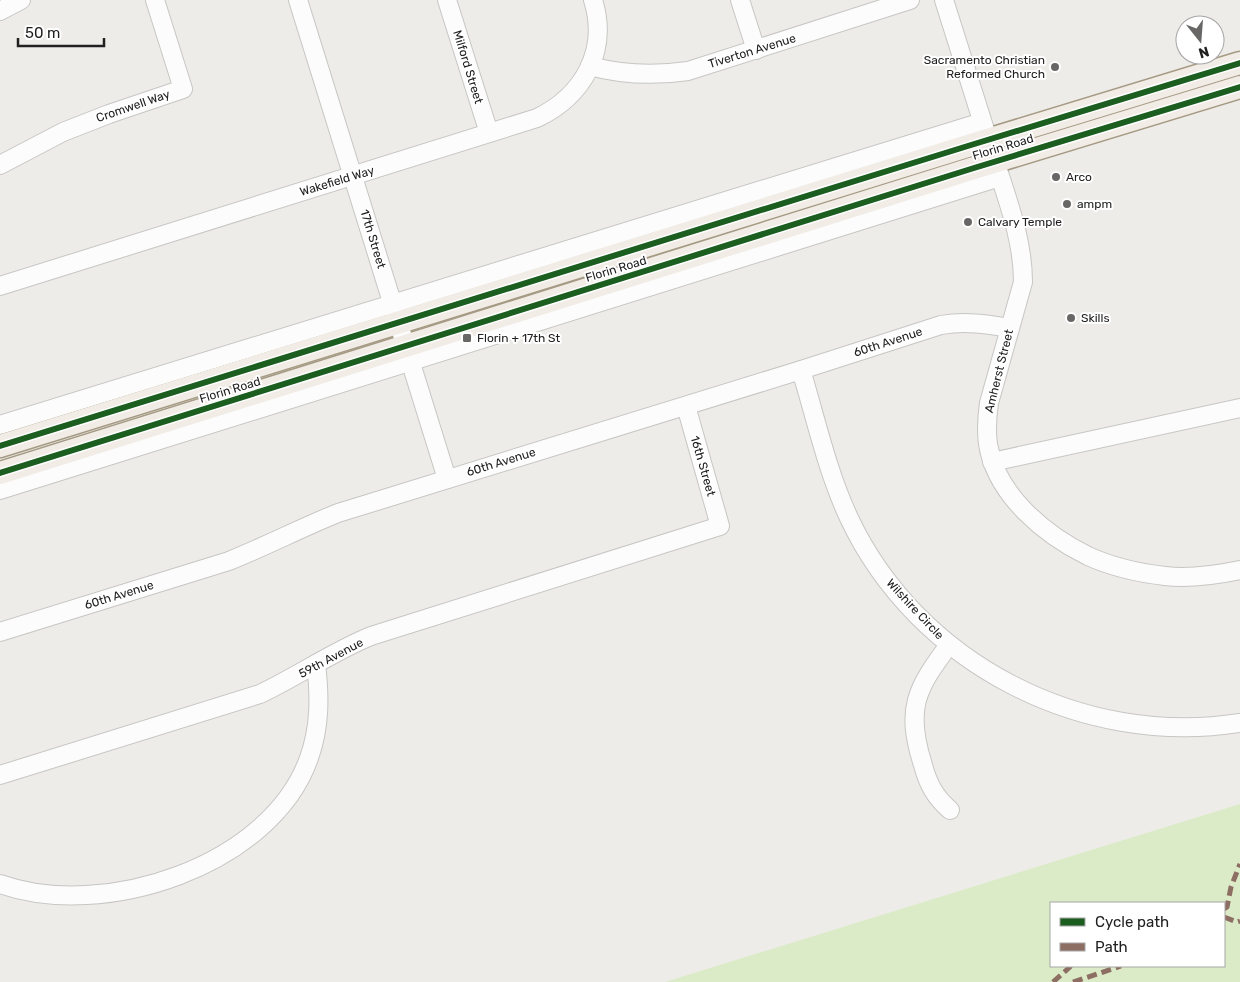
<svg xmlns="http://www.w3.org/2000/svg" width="1240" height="982" viewBox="0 0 1240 982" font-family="Rubik,sans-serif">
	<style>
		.grass { fill: #dbebc7; fill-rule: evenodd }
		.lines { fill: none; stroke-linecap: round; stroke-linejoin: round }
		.minor-casing { stroke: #c7c6c4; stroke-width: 20 }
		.major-casing { stroke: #a59a84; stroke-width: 25 }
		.minor { stroke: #fcfcfc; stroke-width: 18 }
		.major { stroke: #f1ece5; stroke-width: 22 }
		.quiet { stroke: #8d6e63; stroke-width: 5; stroke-dasharray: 10 5; stroke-linecap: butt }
		.cycleway-casing { stroke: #fff; stroke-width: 9 }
		.cycleway { stroke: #1b5e20; stroke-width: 6 }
		.poi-dot { fill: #686766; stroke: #fff; stroke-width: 2 }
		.labels { text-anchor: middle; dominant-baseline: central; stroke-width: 4; stroke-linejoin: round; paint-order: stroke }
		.street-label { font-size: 12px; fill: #202020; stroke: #fff }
		.poi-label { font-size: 12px; fill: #202020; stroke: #fff; text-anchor: start }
	</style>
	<rect width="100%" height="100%" fill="#eeece8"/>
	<path class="grass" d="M 1240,804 L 1240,982 L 665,982 ZM 1051,903 L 1224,903 L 1224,966 L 1051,966 Z"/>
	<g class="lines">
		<defs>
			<g id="minor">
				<polyline points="298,0 447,479"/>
				<polyline points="447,0 489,133"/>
				<polyline points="740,0 756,50"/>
				<polyline points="944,0 986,133"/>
				<polyline points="0,11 21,0"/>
				<path d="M 590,66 C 623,75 654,76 688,71 L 910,0"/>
				<polyline points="0,165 63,132 109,114 183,89 155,0"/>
				<path d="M 997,167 C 1009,204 1023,242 1023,282 L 989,403 C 987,417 986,430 988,444 C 996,495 1045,535 1088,556 C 1112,567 1139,573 1165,576 C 1190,579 1216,575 1240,570"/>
				<path d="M 0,286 L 537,118 C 583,96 609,51 593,0"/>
				<path d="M 801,370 C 816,419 827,471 849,518 C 917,663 1082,748 1240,723"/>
				<polyline points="0,425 982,122"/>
				<polyline points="992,462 1240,408"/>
				<polyline points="0,490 1000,177"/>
				<path d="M 0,632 L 229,561 C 266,546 301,528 338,513 L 801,370 L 941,325 C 965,321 986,324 1010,328"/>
				<path d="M 949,645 C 916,689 905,709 923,765 C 928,784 935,797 950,810"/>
				<path d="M 0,775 L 260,694 C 298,676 332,652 371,636 L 720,526 L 686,406"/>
				<path d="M 0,884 C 103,921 271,866 309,758 C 320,727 320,697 316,664"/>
			</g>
			<g id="major">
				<polyline points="0,446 971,145 1240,63"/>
				<polyline points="0,473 974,168 1240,87"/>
			</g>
		</defs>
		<use href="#minor" class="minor-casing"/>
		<use href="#major" class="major-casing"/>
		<use href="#minor" class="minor"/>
		<use href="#major" class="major"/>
		<g class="quiet">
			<polyline points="1224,909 1227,907 1231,887 1240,864"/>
			<polyline points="1224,917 1237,922 1240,921"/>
			<polyline points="1053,982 1071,966"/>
			<polyline points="1073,982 1121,966"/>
		</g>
		<defs>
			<g id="cycleway">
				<polyline points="0,446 971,145 1240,63"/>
				<polyline points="0,473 974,168 1240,87"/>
			</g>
		</defs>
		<use href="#cycleway" class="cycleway-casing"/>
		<use href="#cycleway" class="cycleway"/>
	</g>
	<g class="poi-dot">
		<circle cx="1055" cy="67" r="5"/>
		<circle cx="1056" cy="177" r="5"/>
		<circle cx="1067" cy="204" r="5"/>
		<circle cx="968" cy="222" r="5"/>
		<circle cx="1071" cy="318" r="5"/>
		<rect x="462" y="333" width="10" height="10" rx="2.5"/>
	</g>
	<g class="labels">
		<g class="street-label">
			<text transform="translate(752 51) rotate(-17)">Tiverton Avenue</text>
			<text transform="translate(468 67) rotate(73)">Milford Street</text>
			<text transform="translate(133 106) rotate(-19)">Cromwell Way</text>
			<text transform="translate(1003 147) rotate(-17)">Florin Road</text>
			<text transform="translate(337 181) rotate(-17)">Wakefield Way</text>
			<text transform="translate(373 239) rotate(73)">17th Street</text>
			<text transform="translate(616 269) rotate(-17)">Florin Road</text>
			<text transform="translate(888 342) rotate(-18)">60th Avenue</text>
			<text transform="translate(999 371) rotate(-76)">Amherst Street</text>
			<text transform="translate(230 390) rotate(-17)">Florin Road</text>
			<text transform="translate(501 462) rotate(-17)">60th Avenue</text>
			<text transform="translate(703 466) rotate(74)">16th Street</text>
			<text transform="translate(119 595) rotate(-17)">60th Avenue</text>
			<text transform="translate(915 609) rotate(47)">Wilshire Circle</text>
			<text transform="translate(331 658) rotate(-28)">59th Avenue</text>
		</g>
		<g class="poi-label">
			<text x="1045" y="60" text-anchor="end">Sacramento Christian<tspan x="1045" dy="14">Reformed Church</tspan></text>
			<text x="1066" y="177">Arco</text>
			<text x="1077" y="204">ampm</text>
			<text x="978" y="222">Calvary Temple</text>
			<text x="1081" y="318">Skills</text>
			<text x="477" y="338">Florin + 17th St</text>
		</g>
	</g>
	<rect x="1050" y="902" width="175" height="65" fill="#ffffff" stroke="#a6a6a6"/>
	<rect x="1060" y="918" width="25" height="8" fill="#1b5e20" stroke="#a6a6a6"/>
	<text x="1095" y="927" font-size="15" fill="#202020">Cycle path</text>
	<rect x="1060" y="943" width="25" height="8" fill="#8d6e63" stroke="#a6a6a6"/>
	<text x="1095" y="952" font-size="15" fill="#202020">Path</text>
	<g transform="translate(1200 40) rotate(163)"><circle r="24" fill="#ffffff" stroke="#a6a6a6"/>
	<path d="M0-4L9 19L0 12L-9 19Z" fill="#686766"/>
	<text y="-8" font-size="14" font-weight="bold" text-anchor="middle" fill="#202020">N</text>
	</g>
	<path d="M18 38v8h86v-8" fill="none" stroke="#202020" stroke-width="2.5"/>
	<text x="25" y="38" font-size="15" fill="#202020" stroke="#ffffff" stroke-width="4" paint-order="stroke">50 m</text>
</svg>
